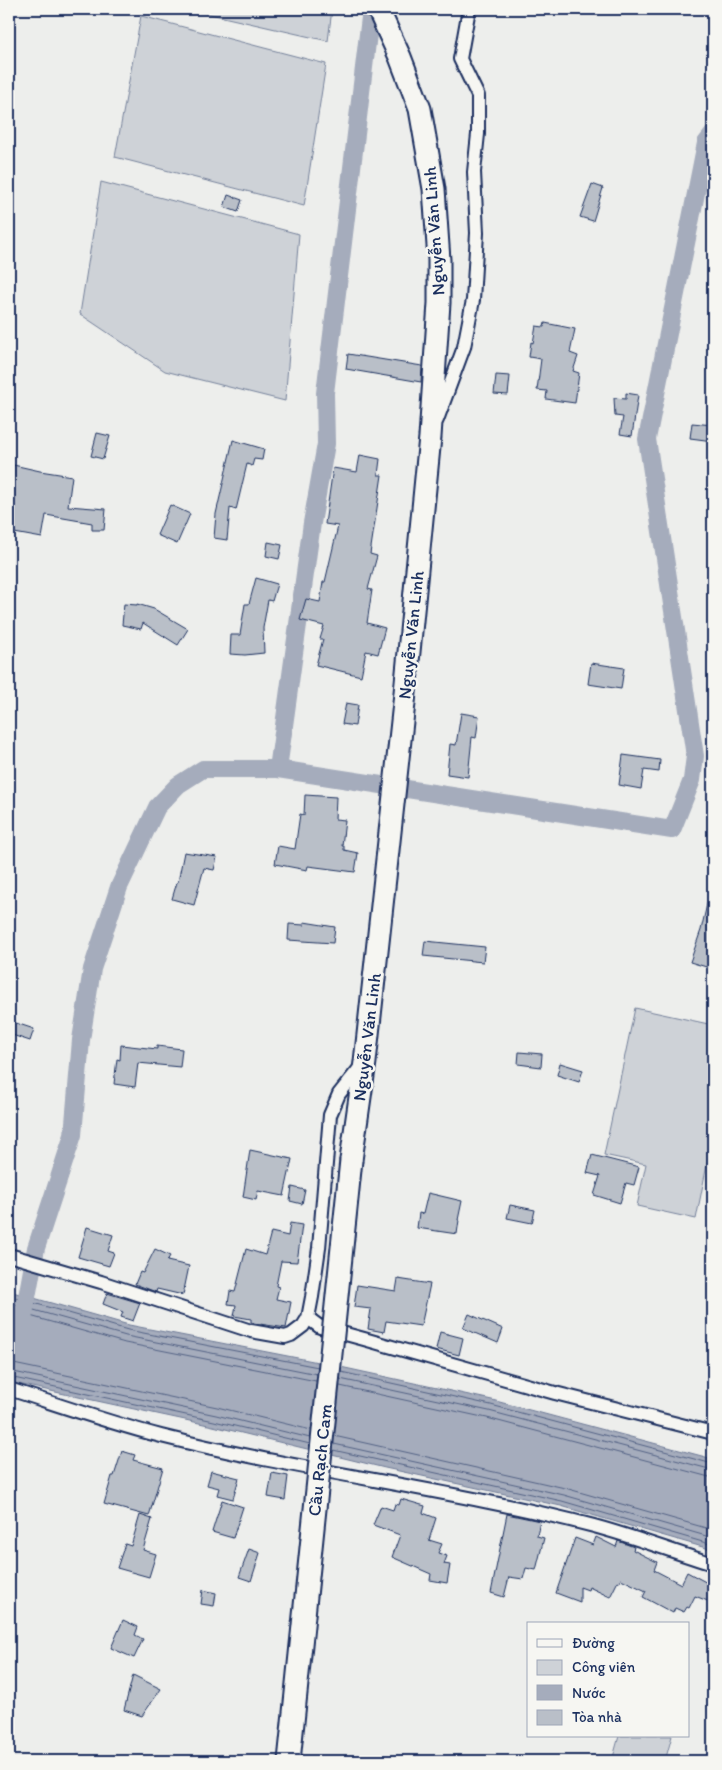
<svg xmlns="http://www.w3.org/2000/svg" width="722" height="1770" viewBox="0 0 722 1770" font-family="Itim,sans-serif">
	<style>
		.green { fill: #ced2d7; stroke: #74809a }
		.water { fill: #a5acbc; stroke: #6e7a96 }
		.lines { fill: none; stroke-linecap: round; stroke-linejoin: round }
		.shore { stroke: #526184; stroke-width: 1 }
		.canal { stroke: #a5acbc; stroke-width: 18 }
		.building { fill: #b9bfc8; stroke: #1b2f5e }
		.minor-casing { stroke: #1b2f5e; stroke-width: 16 }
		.trunk-casing { stroke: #1b2f5e; stroke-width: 25 }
		.minor { stroke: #f6f6f2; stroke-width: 12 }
		.trunk { stroke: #f6f6f2; stroke-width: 21 }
		.trunk-bridge-casing { stroke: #1b2f5e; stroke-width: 25; stroke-linecap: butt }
		.trunk-bridge { stroke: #f6f6f2; stroke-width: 21 }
		.labels { text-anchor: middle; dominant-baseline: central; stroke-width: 5; stroke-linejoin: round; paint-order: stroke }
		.street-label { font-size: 18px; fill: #1b2f5e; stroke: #f6f6f2 }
	</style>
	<rect width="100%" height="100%" fill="#edeeec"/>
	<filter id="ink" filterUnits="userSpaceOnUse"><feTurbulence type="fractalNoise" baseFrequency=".02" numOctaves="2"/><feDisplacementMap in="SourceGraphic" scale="10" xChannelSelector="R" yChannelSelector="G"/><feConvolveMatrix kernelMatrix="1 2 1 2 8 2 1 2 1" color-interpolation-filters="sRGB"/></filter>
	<g filter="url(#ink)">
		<g class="green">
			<polygon points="188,9 332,9 328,41"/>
			<polygon points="141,16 326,64 304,206 115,157"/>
			<polygon points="101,182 299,234 285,401 165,371 80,314"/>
			<polygon points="635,1008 713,1025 713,1135 696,1219 637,1206 646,1164 604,1155"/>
			<polygon points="619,1736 672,1736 665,1761 612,1761"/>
		</g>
		<polygon class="water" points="9,1291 129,1325 313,1361 492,1400 713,1459 713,1550 561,1506 385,1468 213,1426 9,1382"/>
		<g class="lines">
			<g class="shore">
				<polyline points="9,1296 128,1330 318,1367"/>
				<polyline points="9,1303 126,1336 317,1374"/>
				<polyline points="9,1310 125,1343 316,1381"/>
				<polyline points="9,1363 217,1407 311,1430"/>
				<polyline points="9,1371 216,1415 310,1438"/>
				<polyline points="341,1372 491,1405 713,1464"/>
				<polyline points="9,1377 214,1421 310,1444"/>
				<polyline points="340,1379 489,1411 713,1470"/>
				<polyline points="340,1386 487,1418 713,1478"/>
				<polyline points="334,1436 565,1488 713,1530"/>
				<polyline points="334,1444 564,1495 713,1538"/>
				<polyline points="333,1450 562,1501 713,1545"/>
			</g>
			<g class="canal">
				<polyline points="278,769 312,523 326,444 325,393 371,9"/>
				<polyline points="23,1319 36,1248 73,1135 81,1040 92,969 119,887 157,807 178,785 203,769 278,769 672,830 692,780 695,756 647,439 706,143 713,134"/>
			</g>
		</g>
		<g class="building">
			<polygon points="592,184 603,188 593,221 580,217"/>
			<polygon points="228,195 242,200 238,212 224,207"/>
			<polygon points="545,323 575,329 570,353 578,356 573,371 579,373 575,403 546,399 547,391 537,390 541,359 529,357 531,342 533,343 536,326 544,327"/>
			<polygon points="348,354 422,366 421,382 346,369"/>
			<polygon points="496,375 510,376 508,395 494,394"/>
			<polygon points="626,393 638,395 632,436 620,434 623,417 615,416 614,398 626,399"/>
			<polygon points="692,423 713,425 713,441 690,438"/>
			<polygon points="97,433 110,436 103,459 91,456"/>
			<polygon points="233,440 264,449 262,460 254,459 252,466 247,464 236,510 230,508 227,540 214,538 216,514"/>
			<polygon points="360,455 380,459 378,475 382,475 370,554 377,556 368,589 372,590 367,623 385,628 378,654 366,651 361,676 316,665 323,639 320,639 324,626 300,620 306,599 320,602 323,582 325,582 338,526 325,524 333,468 357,472"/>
			<polygon points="9,464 40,471 72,476 68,506 106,509 104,530 92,530 92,523 46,515 42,538 9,532"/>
			<polygon points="170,505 190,514 177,544 157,535"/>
			<polygon points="268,542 282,545 279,559 266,556"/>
			<polygon points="256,578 277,584 272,601 268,600 263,628 264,653 245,655 230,654 231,635 240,635 245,604 249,604"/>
			<polygon points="124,604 137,605 137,604 154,609 188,629 178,645 143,623 141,629 122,625"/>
			<polygon points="591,663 624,668 621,689 588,684"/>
			<polygon points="346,703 358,705 355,726 342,724"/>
			<polygon points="461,713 479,716 476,738 472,737 468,777 447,774 450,744 456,745"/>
			<polygon points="623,755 660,760 659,772 644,770 641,789 619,785"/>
			<polygon points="305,795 336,797 335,819 345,820 342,846 344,846 344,850 358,853 355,872 308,866 307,870 275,864 278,846 295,849 300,814 304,815"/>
			<polygon points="184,852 217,857 214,870 204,868 194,905 172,899 177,882 178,882"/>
			<polygon points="708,900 713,900 713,969 690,962 701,930"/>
			<polygon points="304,922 335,927 333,943 288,940 289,924 304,925"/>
			<polygon points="425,941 485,947 483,962 423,956"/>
			<polygon points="13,1022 34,1029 30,1041 9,1034"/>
			<polygon points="121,1045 157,1049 157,1046 182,1049 180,1067 138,1063 135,1087 114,1084 117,1059 120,1060"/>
			<polygon points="519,1052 542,1054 541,1067 518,1064"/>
			<polygon points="560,1063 583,1070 579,1082 557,1075"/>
			<polygon points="250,1150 292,1159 284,1196 258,1191 256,1200 243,1197"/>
			<polygon points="592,1155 639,1167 634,1185 626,1183 620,1203 594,1195 600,1176 587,1173"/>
			<polygon points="292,1187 305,1190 302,1204 290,1201"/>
			<polygon points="428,1193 462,1201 458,1220 459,1220 457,1234 417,1228 419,1213 423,1214"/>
			<polygon points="510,1205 535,1210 532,1223 507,1218"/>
			<polygon points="290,1223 302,1225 297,1262 281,1261 276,1286 279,1287 276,1299 291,1302 286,1328 253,1323 251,1322 251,1319 234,1316 236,1305 228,1304 230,1291 235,1292 246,1249 265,1255 271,1232 288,1236"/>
			<polygon points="87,1227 113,1235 108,1251 114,1253 109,1266 78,1257"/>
			<polygon points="155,1249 170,1256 167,1261 189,1266 183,1295 157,1289 156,1292 135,1284 140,1272 143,1273"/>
			<polygon points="398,1279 430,1284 421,1326 386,1321 384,1332 368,1329 371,1309 354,1307 357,1285 396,1291"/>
			<polygon points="107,1293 140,1303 133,1321 121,1317 123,1312 103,1304"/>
			<polygon points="469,1314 503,1329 498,1343 463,1328"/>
			<polygon points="440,1332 463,1338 459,1355 436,1349"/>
			<polygon points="122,1451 135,1455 133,1460 163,1468 149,1516 104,1504 112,1476 114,1476"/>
			<polygon points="211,1471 239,1478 233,1499 217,1495 219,1488 207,1485"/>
			<polygon points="272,1473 288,1476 285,1500 268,1497"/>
			<polygon points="401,1499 425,1506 423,1513 436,1518 429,1540 442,1544 438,1553 447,1556 444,1564 450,1565 447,1583 430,1580 431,1574 392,1557 400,1535 373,1525 381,1506 393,1510 395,1504 399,1505"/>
			<polygon points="222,1500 243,1507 233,1538 212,1532"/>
			<polygon points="507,1514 540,1521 537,1536 544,1538 536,1570 526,1568 523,1579 509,1577 504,1597 491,1593"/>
			<polygon points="140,1515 152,1519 143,1550 156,1554 149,1577 117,1568 125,1544 131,1546"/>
			<polygon points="596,1537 616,1547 618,1541 634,1547 633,1550 657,1562 654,1570 681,1584 687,1572 713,1586 713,1603 695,1596 689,1608 687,1607 684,1612 675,1608 673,1613 643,1597 646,1591 621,1579 620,1582 618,1581 610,1597 589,1587 588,1590 580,1587 580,1602 556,1593 575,1538 593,1545"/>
			<polygon points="249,1549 260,1553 251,1581 239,1577"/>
			<polygon points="203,1590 216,1593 214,1606 201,1604"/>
			<polygon points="123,1620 138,1627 135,1635 143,1639 134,1658 111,1648"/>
			<polygon points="133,1675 161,1689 142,1716 124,1710"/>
		</g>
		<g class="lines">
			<defs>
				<g id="minor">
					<polyline points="437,420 464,347 473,300 477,233 474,172 478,134 478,96 460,59 469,9"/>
					<polyline points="9,1255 101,1282 251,1331 285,1337 291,1335 303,1326 308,1318 312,1297 319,1248 330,1115 339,1094 363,1064"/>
					<polyline points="308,1318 320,1327 364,1339 555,1393 713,1433"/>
					<path d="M 9,1389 C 59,1405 110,1423 161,1436 C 304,1472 451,1489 594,1526 C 635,1537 673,1552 713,1564"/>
				</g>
				<polyline id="trunk" points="351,1160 365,1062 404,703 430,437 439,303 439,260 434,189 420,109 400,57 378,9"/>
			</defs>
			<use href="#minor" class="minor-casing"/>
			<use href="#trunk" class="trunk-casing"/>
			<use href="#minor" class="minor"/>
			<use href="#trunk" class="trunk"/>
			<defs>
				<polyline id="trunk-bridge" points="289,1761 351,1160"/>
			</defs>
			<use href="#trunk-bridge" class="trunk-bridge-casing"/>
			<use href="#trunk-bridge" class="trunk-bridge"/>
		</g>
	</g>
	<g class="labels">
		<g class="street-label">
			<text transform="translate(434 231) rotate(-94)">Nguyễn Văn Linh</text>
			<text transform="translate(411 635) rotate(-84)">Nguyễn Văn Linh</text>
			<text transform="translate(367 1037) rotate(-83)">Nguyễn Văn Linh</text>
			<text transform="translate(320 1460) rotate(-84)">Cầu Rạch Cam</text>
		</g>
	</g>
	<rect width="722" height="1770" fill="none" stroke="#f6f6f2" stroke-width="30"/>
	<rect x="15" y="15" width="692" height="1740" fill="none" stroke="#1b2f5e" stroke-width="2" filter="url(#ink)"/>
	<rect x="527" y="1622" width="162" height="115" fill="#f6f6f2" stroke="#9ea6b7"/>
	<rect x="537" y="1639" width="25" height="8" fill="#f6f6f2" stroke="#9ea6b7"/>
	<text x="572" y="1648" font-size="15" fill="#1b2f5e">Đường</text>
	<rect x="537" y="1660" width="25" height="15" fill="#ced2d7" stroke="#9ea6b7"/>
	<text x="572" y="1672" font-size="15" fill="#1b2f5e">Công viên</text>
	<rect x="537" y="1685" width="25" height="15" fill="#a5acbc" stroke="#9ea6b7"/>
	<text x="572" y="1698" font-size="15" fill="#1b2f5e">Nước</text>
	<rect x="537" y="1710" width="25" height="15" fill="#b9bfc8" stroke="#9ea6b7"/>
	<text x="572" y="1722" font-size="15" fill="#1b2f5e">Tòa nhà</text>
</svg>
